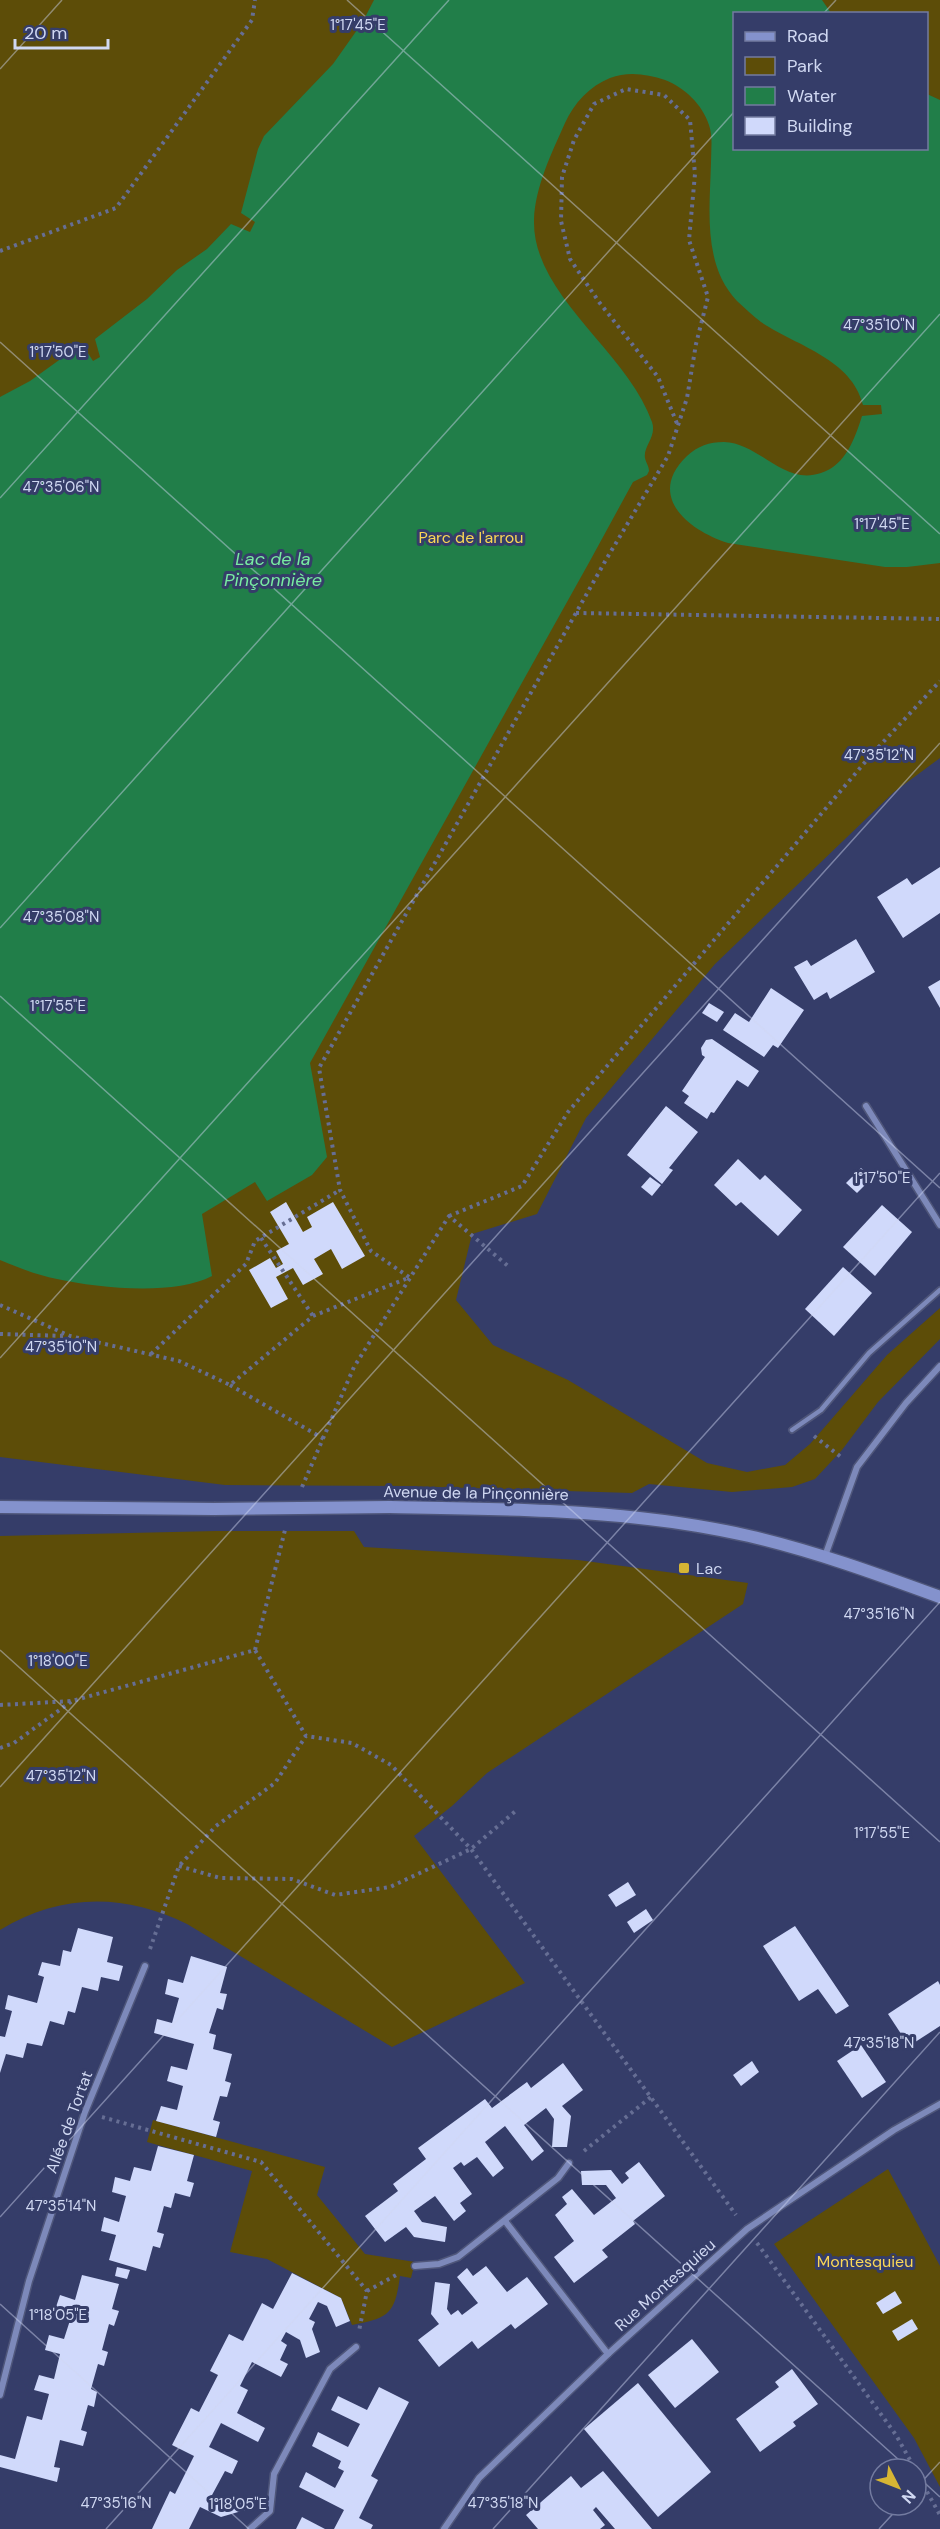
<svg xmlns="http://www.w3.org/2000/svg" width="940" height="2529" viewBox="0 0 940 2529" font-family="'DM Sans',sans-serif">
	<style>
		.green { fill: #5d4d08; fill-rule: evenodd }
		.water { fill: #217e49 }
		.building { fill: #d0d9fb }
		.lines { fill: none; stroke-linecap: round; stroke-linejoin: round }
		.service-casing { stroke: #4f567a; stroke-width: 8 }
		.minor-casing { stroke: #4f567a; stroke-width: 9 }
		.secondary-casing { stroke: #4f567a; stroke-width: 15 }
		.path { stroke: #666e94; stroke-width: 4; stroke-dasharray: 3 4.5; stroke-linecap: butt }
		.service { stroke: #7d89ba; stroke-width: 4.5 }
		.minor { stroke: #7d89ba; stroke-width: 6 }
		.secondary { stroke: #8492cd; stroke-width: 12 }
		.secondary-bridge-casing { stroke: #4f567a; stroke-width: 15; stroke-linecap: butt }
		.secondary-bridge { stroke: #8492cd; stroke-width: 12 }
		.ticks { fill: none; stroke: #d0d8f2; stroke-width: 1.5; stroke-opacity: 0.45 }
		.poi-dot { fill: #d6b534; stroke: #353d69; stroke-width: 2 }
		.labels { text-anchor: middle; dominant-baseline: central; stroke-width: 6; stroke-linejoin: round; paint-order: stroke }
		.park-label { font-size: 16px; fill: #fbd756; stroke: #353d69 }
		.street-label { font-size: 16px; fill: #d0d8f2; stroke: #353d69 }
		.poi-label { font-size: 16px; fill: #d0d8f2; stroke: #353d69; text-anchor: start }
		.water-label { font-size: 18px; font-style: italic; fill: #78eca1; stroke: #353d69 }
		.ticks-label { font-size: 15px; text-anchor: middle; fill: #d0d8f2; stroke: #353d69; stroke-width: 6; stroke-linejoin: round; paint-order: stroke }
	</style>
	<rect width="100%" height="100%" fill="#353d69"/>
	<g class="green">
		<path d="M 0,0 L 940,0 L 940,758 L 894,792 L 715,964 L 586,1118 L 537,1214 L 472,1234 L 456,1300 L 493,1345 L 568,1380 L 707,1463 L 747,1472 L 785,1465 L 810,1444 L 887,1355 L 940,1308 L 940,1339 L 878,1402 L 842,1450 L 815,1479 L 792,1487 L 732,1492 L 649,1484 L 632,1493 L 407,1486 L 225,1485 L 0,1457 ZM 734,14 L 926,14 L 926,148 L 734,148 Z"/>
		<path d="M 216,1531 L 354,1531 L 364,1547 L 578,1560 L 748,1583 L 743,1604 L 487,1773 L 452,1806 L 414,1836 L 525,1983 L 392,2047 L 187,1924 C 125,1893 60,1893 0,1930 L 0,1536 Z"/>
		<path d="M 153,2120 L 325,2167 L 317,2195 L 365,2254 L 415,2262 L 411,2278 L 400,2276 C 395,2314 389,2318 352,2325 L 341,2298 L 267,2259 L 230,2252 L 252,2171 L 147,2142 Z"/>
		<polygon points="888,2169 940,2266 940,2487 914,2438 774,2244"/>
	</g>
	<path class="water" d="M 374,0 L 822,0 L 831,13 L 734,14 L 734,148 L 926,148 L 927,94 L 940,100 L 940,563 L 907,567 L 885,567 L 728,543 C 687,530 646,495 687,456 C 698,446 709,442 724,442 C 760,443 783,486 821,473 C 846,465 855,438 862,416 L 882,414 L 881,405 L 863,405 C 852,359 797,346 761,322 C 753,316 745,308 737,301 C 702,264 710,208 711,162 C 711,150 713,137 709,125 C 702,104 685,88 665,80 C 647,74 628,71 610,78 C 590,86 574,103 565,123 C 552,152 535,187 534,220 C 532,295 627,351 652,422 C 657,437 643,446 645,458 C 646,463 649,466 649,471 L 647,475 L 633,482 L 591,559 L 310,1063 L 327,1157 L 312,1175 L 267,1201 L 255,1182 L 202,1214 L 212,1276 C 174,1296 98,1288 57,1279 C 37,1275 19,1268 0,1260 L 0,397 L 30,381 L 80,345 L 84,347 L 93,361 L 100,357 L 95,339 L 147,299 L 177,270 L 207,249 L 231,224 L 250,232 L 255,222 L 241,213 L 258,149 L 264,136 L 333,64 L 362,23 Z"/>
	<g class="building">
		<polygon points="940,867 940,913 903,938 877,897 907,878 912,885"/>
		<polygon points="856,939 875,972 830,999 827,992 814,1000 794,967 807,960 811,966"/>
		<polygon points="940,980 940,1008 928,987"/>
		<polygon points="771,988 804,1010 778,1048 773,1045 764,1057 723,1030 735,1013 749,1022"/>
		<polygon points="709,1003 724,1012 717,1022 702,1013"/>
		<polygon points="712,1039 759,1071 748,1087 737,1080 714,1113 711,1112 707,1119 684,1103 689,1096 682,1091 705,1057 702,1055 701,1048 706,1040"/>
		<polygon points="666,1106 698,1132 669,1168 673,1170 662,1184 627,1155"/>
		<polygon points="738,1159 760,1180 765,1175 802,1210 778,1236 741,1202 736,1206 714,1185"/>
		<polygon points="861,1168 872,1178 857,1193 846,1183"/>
		<polygon points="650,1177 661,1185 652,1196 641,1187"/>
		<polygon points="286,1202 303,1232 312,1227 307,1217 333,1202 365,1256 342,1269 331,1249 314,1259 323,1274 303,1285 293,1268 276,1277 288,1299 271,1308 249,1270 270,1258 276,1268 283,1264 276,1251 289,1244 270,1212"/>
		<polygon points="882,1205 912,1232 875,1276 843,1247"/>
		<polygon points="843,1267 872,1293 834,1336 805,1309"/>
		<polygon points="628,1882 636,1895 616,1907 608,1895"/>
		<polygon points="646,1909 653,1920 634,1933 627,1922"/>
		<polygon points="795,1926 849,2006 836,2014 818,1989 799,2001 763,1946"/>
		<polygon points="78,1928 113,1937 107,1962 123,1966 119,1981 101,1977 98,1991 82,1987 75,2013 68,2011 64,2025 50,2021 42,2046 27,2043 23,2058 6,2054 0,2073 0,2036 5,2037 12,2011 5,2009 8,1995 37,2003 44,1977 38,1975 42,1962 60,1966 63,1950 71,1952"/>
		<polygon points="191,1956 227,1967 220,1993 227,1994 223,2010 217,2008 209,2033 216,2035 213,2049 232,2054 225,2081 231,2083 227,2097 220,2096 213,2120 220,2122 216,2137 156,2121 161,2106 177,2110 183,2086 167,2081 171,2066 187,2070 194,2044 154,2033 157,2019 172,2023 179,1998 165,1994 168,1979 183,1983"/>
		<polygon points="938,1981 940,1985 940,2026 909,2046 888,2014"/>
		<polygon points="861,2045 886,2082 862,2098 837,2061"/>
		<polygon points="752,2061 759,2072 741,2086 733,2075"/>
		<polygon points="563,2063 583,2090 562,2106 571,2116 567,2147 552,2147 554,2119 546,2108 524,2125 544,2151 532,2161 505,2126 485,2142 504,2168 493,2177 477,2157 464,2166 461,2162 453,2168 472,2194 460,2203 466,2211 454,2221 435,2196 414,2211 422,2222 447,2227 445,2242 414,2237 406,2227 385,2242 365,2216 398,2191 393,2184 426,2159 418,2148 485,2099 492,2108 527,2082 531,2088"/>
		<polygon points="158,2146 194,2155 187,2181 194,2183 190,2197 175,2193 171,2208 164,2206 157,2232 164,2234 160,2248 153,2246 146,2271 109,2260 116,2235 101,2231 104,2217 119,2222 126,2196 112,2192 115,2177 130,2181 134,2167 151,2171"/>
		<polygon points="639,2162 665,2196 633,2221 635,2224 602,2250 608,2257 574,2283 554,2257 574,2241 555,2215 567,2204 562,2197 572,2189 594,2215 616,2198 606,2185 582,2185 581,2171 611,2170 622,2184 629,2178 625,2173"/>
		<polygon points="486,2266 507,2292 527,2277 548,2304 515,2329 511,2324 478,2349 472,2341 439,2367 418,2340 439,2324 431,2314 435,2282 450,2284 447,2309 451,2315 458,2310 462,2315 478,2303 457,2277 467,2268 473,2276"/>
		<polygon points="117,2267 130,2270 127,2279 115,2276"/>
		<polygon points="292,2273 341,2298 350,2321 336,2327 327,2306 318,2302 309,2319 315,2322 312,2329 320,2352 306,2358 300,2340 286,2332 281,2341 287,2345 280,2360 288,2364 281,2377 252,2362 240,2386 248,2390 237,2413 265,2428 258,2442 221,2423 209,2447 238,2461 232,2474 225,2471 212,2495 223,2501 242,2496 245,2510 221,2517 200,2507 189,2529 152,2529 170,2491 175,2494 194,2456 172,2445 191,2408 199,2412 218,2375 210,2371 229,2334 243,2341 262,2303 273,2309"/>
		<polygon points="82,2275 119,2284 112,2309 119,2311 114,2326 109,2324 102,2350 108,2352 104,2366 98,2364 91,2389 97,2392 94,2407 88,2405 81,2430 87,2432 83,2446 60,2440 54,2467 60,2468 57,2482 0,2467 0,2455 15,2459 27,2416 42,2420 49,2394 34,2390 39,2375 54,2379 60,2354 45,2350 49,2335 64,2339 72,2314 55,2310 60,2295 75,2300"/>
		<polygon points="895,2291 902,2303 883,2314 876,2303"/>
		<polygon points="912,2319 918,2329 898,2341 892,2331"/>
		<polygon points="692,2339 719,2372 675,2408 648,2375"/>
		<polygon points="792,2369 818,2404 793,2422 796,2426 760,2452 736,2419 779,2387 775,2382"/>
		<polygon points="638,2383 711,2472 658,2517 584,2429"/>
		<polygon points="379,2387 409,2402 371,2476 378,2480 359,2518 373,2525 371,2529 334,2529 344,2510 299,2487 306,2472 335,2488 344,2471 338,2468 341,2461 312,2446 318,2432 348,2447 360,2424 331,2410 338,2396 367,2410"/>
		<polygon points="603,2471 652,2529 615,2529 596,2507 593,2510 605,2525 600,2529 538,2529 526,2515 571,2476 581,2488"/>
		<polygon points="302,2517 325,2529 296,2529"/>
	</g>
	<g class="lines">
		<defs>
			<polyline id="service" points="792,1430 821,1410 869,1353 940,1290"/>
			<g id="minor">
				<polyline points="866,1106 940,1225"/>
				<polyline points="825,1556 857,1467 906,1403 940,1366"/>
				<polyline points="505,2221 608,2354"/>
				<polyline points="415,2266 439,2264 458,2257 558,2178 569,2163"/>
				<polyline points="0,2395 29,2281 85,2112 145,1966"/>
				<polyline points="250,2529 270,2511 274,2474 330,2369 356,2347"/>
				<polyline points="444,2529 479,2478 608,2354 747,2229 894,2130 940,2104"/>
			</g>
			<g id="secondary">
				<polyline points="0,1507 214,1509"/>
				<path d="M 390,1507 C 511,1509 631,1509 749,1536 C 814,1551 877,1574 940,1597"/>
			</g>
		</defs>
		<use href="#service" class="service-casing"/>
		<use href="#minor" class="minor-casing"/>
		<use href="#secondary" class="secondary-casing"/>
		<g class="path">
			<polyline points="0,251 116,208 252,20 255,0"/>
			<polyline points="576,613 940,619"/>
			<polyline points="449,1216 522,1186 568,1112 872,754 940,681"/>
			<polyline points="261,1238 313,1316"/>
			<polyline points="409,1277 371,1251 340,1190 319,1068 607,558 668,456 687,398 696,344 708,297 689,240 695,174 690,120 664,95 626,89 594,104 574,140 562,177 561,221 570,259 599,302 658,377 678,426"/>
			<polyline points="0,1305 70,1336 179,1361 230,1385 313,1316 408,1278"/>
			<polyline points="0,1334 66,1336"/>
			<polyline points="151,1354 246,1264 255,1241 340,1190"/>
			<polyline points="230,1385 324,1439"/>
			<polyline points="814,1436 841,1457"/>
			<polyline points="302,1487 354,1367 449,1216 508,1266"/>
			<polyline points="255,1650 285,1530"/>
			<polyline points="0,1705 72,1701 255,1650 306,1736 352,1743 391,1765 471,1849 736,2215"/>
			<polyline points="0,1748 14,1743 72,1701"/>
			<polyline points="179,1866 220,1878 292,1879 335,1895 390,1887 471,1849 518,1809"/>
			<polyline points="150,1949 179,1866 216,1826 275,1783 306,1736"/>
			<polyline points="102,2117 261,2162 367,2291 359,2331"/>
			<polyline points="584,2151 651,2097"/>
			<polyline points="757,2243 896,2435 915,2469"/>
			<polyline points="367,2291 398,2274"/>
			<polyline points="916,2472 940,2515"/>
		</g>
		<use href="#service" class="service"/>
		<use href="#minor" class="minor"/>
		<use href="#secondary" class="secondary"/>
		<defs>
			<polyline id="secondary-bridge" points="214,1509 390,1507"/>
		</defs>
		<use href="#secondary-bridge" class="secondary-bridge-casing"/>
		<use href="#secondary-bridge" class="secondary-bridge"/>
	</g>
	<path class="ticks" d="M 347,0 L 940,534M 823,14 L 836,0M 0,69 L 62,0M 0,342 L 940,1188M 0,498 L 449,0M 0,928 L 734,112M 0,996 L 940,1842M 0,1358 L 940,314M 0,1650 L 909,2469M 0,1787 L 940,743M 0,2217 L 940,1173M 0,2304 L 249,2529M 916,2475 L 940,2497M 916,2488 L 940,2462M 106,2529 L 940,1602M 493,2529 L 940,2032M 879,2529 L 901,2505"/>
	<rect class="poi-dot" x="678" y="1562" width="12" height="12" rx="3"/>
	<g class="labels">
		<g class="park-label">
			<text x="471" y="537">Parc de l'arrou</text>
			<text x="865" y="2261">Montesquieu</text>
		</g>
		<g class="street-label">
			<text transform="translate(476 1493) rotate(1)">Avenue de la Pinçonnière</text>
			<text transform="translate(69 2122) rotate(-70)">Allée de Tortat</text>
			<text transform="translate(665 2285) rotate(-42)">Rue Montesquieu</text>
		</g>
		<g class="poi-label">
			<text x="696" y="1568">Lac</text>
		</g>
		<g class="water-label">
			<text x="273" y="559">Lac de la<tspan x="273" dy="21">Pinçonnière</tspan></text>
		</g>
	</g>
	<g class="ticks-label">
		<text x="358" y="30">1°17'45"E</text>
		<text x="879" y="330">47°35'10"N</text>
		<text x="58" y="357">1°17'50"E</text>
		<text x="61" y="492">47°35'06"N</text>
		<text x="882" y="529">1°17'45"E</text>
		<text x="879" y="760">47°35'12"N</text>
		<text x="61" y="922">47°35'08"N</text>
		<text x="58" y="1011">1°17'55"E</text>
		<text x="882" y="1183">1°17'50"E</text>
		<text x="61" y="1352">47°35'10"N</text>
		<text x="879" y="1619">47°35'16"N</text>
		<text x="58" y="1666">1°18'00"E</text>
		<text x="61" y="1781">47°35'12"N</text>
		<text x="882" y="1838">1°17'55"E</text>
		<text x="879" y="2048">47°35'18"N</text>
		<text x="61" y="2211">47°35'14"N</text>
		<text x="58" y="2320">1°18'05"E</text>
		<text x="116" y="2508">47°35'16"N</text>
		<text x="503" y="2508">47°35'18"N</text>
		<text x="238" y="2509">1°18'05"E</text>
	</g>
	<rect x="733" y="12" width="195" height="138" fill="#353d69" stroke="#737ba0" stroke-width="1.5"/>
	<rect x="745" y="32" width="30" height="9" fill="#8492cd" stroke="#737ba0" stroke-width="1.5"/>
	<text x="787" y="42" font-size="18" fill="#d0d8f2">Road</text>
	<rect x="745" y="57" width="30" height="18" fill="#5d4d08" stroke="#737ba0" stroke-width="1.5"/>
	<text x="787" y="72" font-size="18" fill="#d0d8f2">Park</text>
	<rect x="745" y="87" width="30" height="18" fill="#217e49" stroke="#737ba0" stroke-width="1.5"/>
	<text x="787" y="102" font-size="18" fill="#d0d8f2">Water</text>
	<rect x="745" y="117" width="30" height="18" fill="#d0d9fb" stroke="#737ba0" stroke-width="1.5"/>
	<text x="787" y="132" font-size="18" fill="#d0d8f2">Building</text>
	<g transform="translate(898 2487) rotate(132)"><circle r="28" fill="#353d69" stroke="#737ba0" stroke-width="1.5"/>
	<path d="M0-4.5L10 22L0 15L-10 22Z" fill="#d6b534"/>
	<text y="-9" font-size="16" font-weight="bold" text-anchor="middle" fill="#d0d8f2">N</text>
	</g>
	<path d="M15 39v9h93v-9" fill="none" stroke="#d0d8f2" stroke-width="3"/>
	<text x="24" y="39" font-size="18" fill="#d0d8f2" stroke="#353d69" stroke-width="4.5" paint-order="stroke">20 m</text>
</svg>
